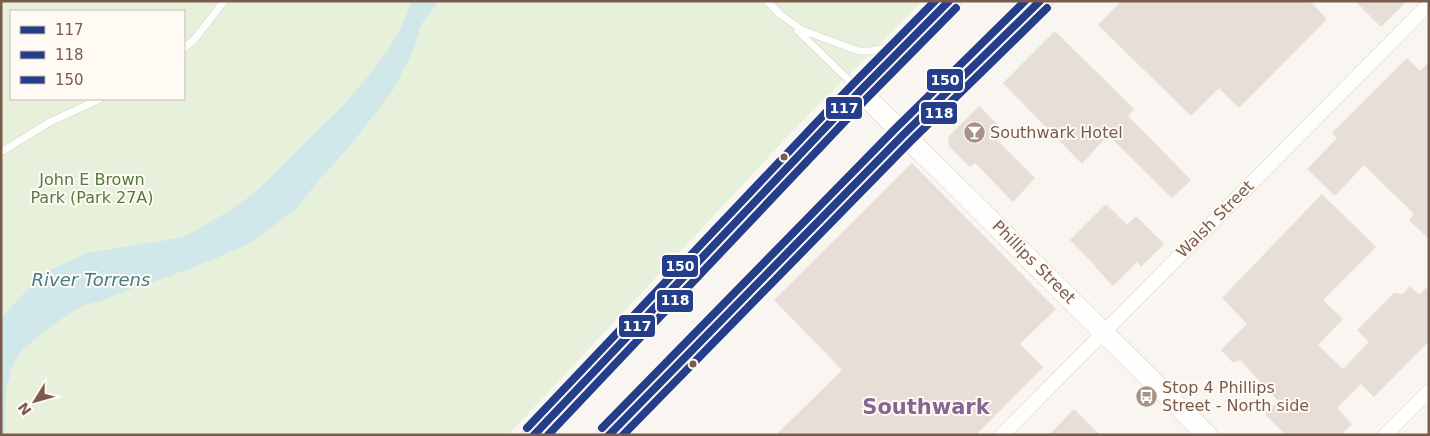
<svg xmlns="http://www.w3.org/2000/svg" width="1430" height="436" viewBox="0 0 1430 436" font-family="'DejaVu Sans',sans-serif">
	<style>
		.green { fill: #e7f0db; fill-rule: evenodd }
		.water { fill: #d0e8ea }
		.building { fill: #e6ded7 }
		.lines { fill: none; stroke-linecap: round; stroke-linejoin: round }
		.lane-casing { stroke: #d7d1cb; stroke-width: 8 }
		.street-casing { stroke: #d7d1cb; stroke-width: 15 }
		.secondary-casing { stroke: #d9d2cb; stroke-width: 21 }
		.highway-casing { stroke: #dad1cc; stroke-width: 26 }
		.lane { stroke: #fefefd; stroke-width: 7 }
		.street { stroke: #fefefd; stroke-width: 14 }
		.secondary { stroke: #fefefd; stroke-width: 20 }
		.highway { stroke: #f2eae7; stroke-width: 25 }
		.bus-1-casing { stroke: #fffaf3; stroke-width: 11 }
		.bus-2-casing { stroke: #fffaf3; stroke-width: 11 }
		.bus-3-casing { stroke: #fffaf3; stroke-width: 11 }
		.bus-1 { stroke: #243e8c; stroke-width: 8 }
		.bus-2 { stroke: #243e8c; stroke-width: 8 }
		.bus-3 { stroke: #243e8c; stroke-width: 8 }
		.bus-dot { fill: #7a5c4d; stroke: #fffaf3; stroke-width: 2 }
		.labels { text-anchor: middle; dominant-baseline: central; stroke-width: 4; stroke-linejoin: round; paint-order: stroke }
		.poi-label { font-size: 16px; fill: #7a5c4d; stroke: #fffaf3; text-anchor: start }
		.park-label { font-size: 16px; fill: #537a41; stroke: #fffaf3 }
		.street-label { font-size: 16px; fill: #7a5c4d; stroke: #fffaf3 }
		.water-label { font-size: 18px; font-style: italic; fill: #437c86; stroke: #fffaf3 }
		.district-label { font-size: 21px; font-weight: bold; fill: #846695; stroke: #fffaf3 }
		.line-badge { stroke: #fffaf3; stroke-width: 2 }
		.badge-label { font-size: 14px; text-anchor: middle; font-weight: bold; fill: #fff }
	</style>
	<rect width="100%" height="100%" fill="#f9f5f0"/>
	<path class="green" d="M 1,1 L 923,1 L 808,115 L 508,435 L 1,435 ZM 11,11 L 184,11 L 184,99 L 11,99 Z"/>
	<polygon class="water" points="412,1 439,1 422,23 413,51 393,90 350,146 319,180 298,207 252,242 219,257 165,278 130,289 101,301 84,305 58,321 23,349 14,362 6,388 5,435 1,435 1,318 26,291 43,274 62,264 88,253 162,241 186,236 224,214 252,195 342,107 366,79 389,49 404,21"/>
	<g class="building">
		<polygon points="1121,1 1310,1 1327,19 1239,108 1219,88 1191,116 1098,25"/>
		<polygon points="1355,1 1407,1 1381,27"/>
		<polygon points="1055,31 1134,109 1128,116 1191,180 1172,198 1108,135 1082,164 1003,83"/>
		<polygon points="1407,58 1420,71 1429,62 1429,239 1409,220 1414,214 1364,165 1335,196 1307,169 1337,138 1332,133"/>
		<polygon points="979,106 1000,127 992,135 1035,178 1013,202 975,163 970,167 949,146 948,137"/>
		<polygon points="912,163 1056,309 1020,344 1043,367 976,435 776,435 842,370 774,300"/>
		<polygon points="1322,194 1376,247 1323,300 1343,319 1318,345 1343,369 1369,342 1357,330 1394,293 1403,294 1410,286 1419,295 1429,285 1429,341 1374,397 1361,384 1337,408 1352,424 1341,435 1286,435 1265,414 1278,401 1240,360 1233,363 1221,350 1247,324 1222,298"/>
		<polygon points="1106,204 1127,225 1136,216 1164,244 1141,267 1137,262 1113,286 1096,268 1097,267 1070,240"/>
		<polygon points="1074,409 1100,435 1049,435"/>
	</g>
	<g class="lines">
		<defs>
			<g id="lane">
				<polyline points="767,1 779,13"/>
				<polyline points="777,12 802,30 850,48 860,51 871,51 894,46"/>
				<polyline points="798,31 857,88"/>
				<polyline points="184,48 194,40 224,1"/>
				<polyline points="1,152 50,122 100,99"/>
			</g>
			<g id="street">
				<polyline points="1002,435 1429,4"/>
				<polyline points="1385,435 1429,391"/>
			</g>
			<polyline id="secondary" points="860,91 1207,435"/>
			<g id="highway">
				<polyline points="534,435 860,91 949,1"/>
				<polyline points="609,435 904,134 1040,1"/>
			</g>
		</defs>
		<use href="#lane" class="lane-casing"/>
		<use href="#street" class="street-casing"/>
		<use href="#secondary" class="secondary-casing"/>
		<use href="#highway" class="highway-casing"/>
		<use href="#lane" class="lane"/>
		<use href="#street" class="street"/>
		<use href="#secondary" class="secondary"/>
		<use href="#highway" class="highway"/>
		<defs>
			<g id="bus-1">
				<polyline points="534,435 860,91 949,1"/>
				<polyline points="609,435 904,134 1040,1"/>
			</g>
			<g id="bus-2">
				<polyline points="548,435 867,98 956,8"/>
				<polyline points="623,435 911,141 1047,8"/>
			</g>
			<g id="bus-3">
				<polyline points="527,428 853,84 935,1"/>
				<polyline points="602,428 897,127 1025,1"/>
			</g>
		</defs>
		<use href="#bus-1" class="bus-1-casing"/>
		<use href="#bus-2" class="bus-2-casing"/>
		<use href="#bus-3" class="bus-3-casing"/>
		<use href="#bus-1" class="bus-1"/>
		<use href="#bus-2" class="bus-2"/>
		<use href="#bus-3" class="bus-3"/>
	</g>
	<defs>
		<symbol id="bar-disc" viewBox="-11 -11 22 22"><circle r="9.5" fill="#a69286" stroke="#fffaf3"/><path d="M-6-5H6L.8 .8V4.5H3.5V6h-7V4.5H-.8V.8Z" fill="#fff"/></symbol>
		<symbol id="bus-disc" viewBox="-11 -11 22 22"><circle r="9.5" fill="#a69286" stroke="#fffaf3"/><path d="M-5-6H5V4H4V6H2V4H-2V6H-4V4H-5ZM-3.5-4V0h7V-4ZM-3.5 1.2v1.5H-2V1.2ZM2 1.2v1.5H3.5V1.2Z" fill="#fff"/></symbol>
	</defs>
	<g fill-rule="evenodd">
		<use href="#bar-disc" x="962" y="120" width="25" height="25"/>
		<use href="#bus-disc" x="1134" y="384" width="25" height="25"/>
	</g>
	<g class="bus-dot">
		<circle cx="784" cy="157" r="4.5"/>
		<circle cx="693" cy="364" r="4.5"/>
	</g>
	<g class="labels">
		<g class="poi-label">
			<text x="990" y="132">Southwark Hotel</text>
			<text x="1162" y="387">Stop 4 Phillips<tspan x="1162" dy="18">Street - North side</tspan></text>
		</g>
		<g class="park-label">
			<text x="92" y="179">John E Brown<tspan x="92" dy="18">Park (Park 27A)</tspan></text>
		</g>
		<g class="street-label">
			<text transform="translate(1215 219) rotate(-45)">Walsh Street</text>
			<text transform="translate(1034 262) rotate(45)">Phillips Street</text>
		</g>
		<g class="water-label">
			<text x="91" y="279">River Torrens</text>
		</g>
		<g class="district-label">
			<text x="926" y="407">Southwark</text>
		</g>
	</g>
	<g class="line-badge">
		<rect x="926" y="68" width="38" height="24" rx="5" fill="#243e8c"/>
		<rect x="825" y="96" width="38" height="24" rx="5" fill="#243e8c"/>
		<rect x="920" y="101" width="38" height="24" rx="5" fill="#243e8c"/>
		<rect x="661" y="254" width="38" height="24" rx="5" fill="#243e8c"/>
		<rect x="656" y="289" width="38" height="24" rx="5" fill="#243e8c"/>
		<rect x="618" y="314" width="38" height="24" rx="5" fill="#243e8c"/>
	</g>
	<g class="badge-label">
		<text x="945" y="85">150</text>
		<text x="844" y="113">117</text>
		<text x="939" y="118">118</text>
		<text x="680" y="271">150</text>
		<text x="675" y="305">118</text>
		<text x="637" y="331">117</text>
	</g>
	<rect width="1430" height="436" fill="none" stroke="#7a5c4d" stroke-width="5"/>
	<rect x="10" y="10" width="175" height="90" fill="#fffaf3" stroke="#cabbb1"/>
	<rect x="20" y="26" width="25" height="8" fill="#243e8c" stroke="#cabbb1"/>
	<text x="55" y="35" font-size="15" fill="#7a5c4d">117</text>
	<rect x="20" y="51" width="25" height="8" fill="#243e8c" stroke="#cabbb1"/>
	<text x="55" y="60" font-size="15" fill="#7a5c4d">118</text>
	<rect x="20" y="76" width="25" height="8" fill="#243e8c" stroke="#cabbb1"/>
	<text x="55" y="85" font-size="15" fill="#7a5c4d">150</text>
	<g transform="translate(35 401) rotate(233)" stroke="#fffaf3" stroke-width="4" paint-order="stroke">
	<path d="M0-4L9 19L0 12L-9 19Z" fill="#7a5c4d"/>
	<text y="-8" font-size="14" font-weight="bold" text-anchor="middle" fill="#7a5c4d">N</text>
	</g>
</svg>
